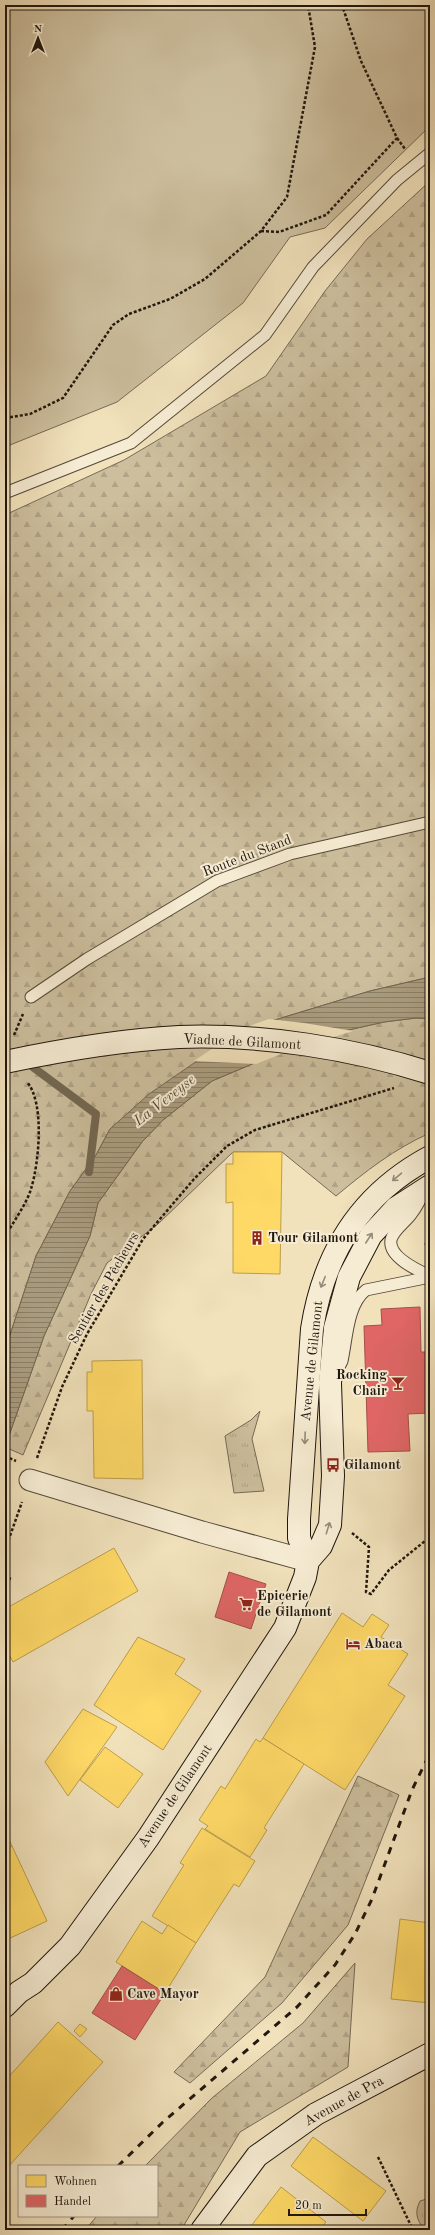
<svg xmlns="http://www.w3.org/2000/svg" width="435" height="2235" viewBox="0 0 435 2235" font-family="'Old Standard TT',serif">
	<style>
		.grass { fill: #cdbf9e; stroke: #766a56 }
		.forest { fill: url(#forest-firs); stroke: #766a56 }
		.park { fill: url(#park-tufts); stroke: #766a56 }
		.water { fill: url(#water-rules); stroke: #726752 }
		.pier { fill: #f1e2bc }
		.homes { fill: #ffd966; stroke: #bc9e4b }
		.shops { fill: #e06666; stroke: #a64e4b }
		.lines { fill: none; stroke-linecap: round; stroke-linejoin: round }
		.stream { stroke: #726752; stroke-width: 8 }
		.lane-casing { stroke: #544939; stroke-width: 13 }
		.street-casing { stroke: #544939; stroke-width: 23 }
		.secondary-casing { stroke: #1f160d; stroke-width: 24 }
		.path { stroke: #1f160d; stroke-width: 2.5; stroke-dasharray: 3 2; stroke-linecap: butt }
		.lane { stroke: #f6ecd3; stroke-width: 11 }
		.street { stroke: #f6ecd3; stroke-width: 21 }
		.secondary { stroke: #f6ecd3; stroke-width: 22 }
		.rail { stroke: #1f160d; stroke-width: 3; stroke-dasharray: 7 7; stroke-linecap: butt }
		.oneway { stroke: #958c7a }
		.labels { text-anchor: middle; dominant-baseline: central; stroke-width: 4; stroke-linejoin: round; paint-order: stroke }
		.street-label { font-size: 14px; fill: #1f160d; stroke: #f6ecd3 }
		.poi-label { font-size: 14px; font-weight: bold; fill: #1f160d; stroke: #f6ecd3; text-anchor: start }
		.water-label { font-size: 15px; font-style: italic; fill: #574c3b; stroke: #f6ecd3 }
	</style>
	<defs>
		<pattern id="forest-firs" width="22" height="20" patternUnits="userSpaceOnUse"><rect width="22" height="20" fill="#cdbf9e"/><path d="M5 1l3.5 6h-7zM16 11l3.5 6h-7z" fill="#b0a387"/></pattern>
		<pattern id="park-tufts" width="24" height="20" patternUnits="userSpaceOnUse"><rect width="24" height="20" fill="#cdbf9e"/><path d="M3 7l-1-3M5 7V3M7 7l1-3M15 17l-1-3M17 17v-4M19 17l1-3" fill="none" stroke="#b0a387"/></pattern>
		<pattern id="water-rules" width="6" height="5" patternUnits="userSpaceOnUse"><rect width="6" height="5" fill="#aa9d80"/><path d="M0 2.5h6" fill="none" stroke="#8a7f67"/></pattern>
	</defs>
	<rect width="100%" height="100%" fill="#f1e2bc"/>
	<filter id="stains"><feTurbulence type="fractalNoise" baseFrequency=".005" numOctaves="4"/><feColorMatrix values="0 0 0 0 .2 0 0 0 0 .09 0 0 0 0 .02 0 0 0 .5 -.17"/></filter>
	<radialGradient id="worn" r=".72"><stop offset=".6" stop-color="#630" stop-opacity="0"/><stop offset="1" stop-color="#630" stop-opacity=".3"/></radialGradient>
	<polygon class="grass" points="5,5 430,5 430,126 325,228 290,237 243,303 117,402 5,447"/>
	<g class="forest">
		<polygon points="430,181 430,977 370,991 242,1030 110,1129 96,1155 70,1191 36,1256 5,1350 5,515 124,460 266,376 325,291 367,239"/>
		<path d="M 416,1018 L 430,1019 L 430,1133 C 394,1149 366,1171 336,1196 L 282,1152 L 233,1152 L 158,1224 L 107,1263 L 91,1294 L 23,1455 L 5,1447 L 44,1336 L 90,1236 L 98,1203 L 142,1142 L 163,1120 L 212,1081 L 290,1048 L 335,1033 L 384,1022 Z"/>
		<polygon points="358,1776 399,1795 348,1925 282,2003 190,2083 174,2072 265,1977"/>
		<polygon points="355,1963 348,2067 240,2132 181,2230 85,2230 97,2216 157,2216 157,2166 145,2166 212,2098 303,2023"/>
	</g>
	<g class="park">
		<polygon points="260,1411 252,1439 264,1491 234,1493 225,1436 251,1420"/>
		<path d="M 430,2198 L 430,2230 L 424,2230 C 417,2219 414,2213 420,2201 Z"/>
	</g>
	<polygon class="water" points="430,977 430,1019 416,1018 384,1022 335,1033 290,1048 212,1081 163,1120 142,1142 98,1203 90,1236 44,1336 5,1447 5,1350 36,1256 70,1191 96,1155 110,1129 149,1094 242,1030 370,991"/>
	<polygon class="pier" points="269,1019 304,1023 353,1031 291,1050 256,1064 194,1061 241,1029"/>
	<g class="homes">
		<polygon points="233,1152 282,1152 280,1274 233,1273 233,1202 226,1203 226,1164 233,1164"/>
		<polygon points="430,1239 430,1249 424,1244"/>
		<polygon points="142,1360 143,1479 94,1478 93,1411 87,1411 87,1372 92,1372 92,1361"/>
		<polygon points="114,1548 138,1591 13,1662 5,1647 5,1609"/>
		<polygon points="342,1613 363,1627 372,1614 389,1625 381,1637 408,1654 388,1685 405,1696 345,1790 263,1738"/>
		<polygon points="138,1637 185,1659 175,1674 201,1691 163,1750 94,1705"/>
		<polygon points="83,1709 117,1727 68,1796 45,1762"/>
		<polygon points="263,1738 304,1764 264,1828 267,1830 250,1857 205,1829 208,1826 199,1820 221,1786 225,1789 256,1739 260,1742"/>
		<polygon points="105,1747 143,1774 118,1808 80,1780"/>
		<polygon points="202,1828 255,1861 239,1887 234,1884 196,1943 152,1916 184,1865 180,1863"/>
		<polygon points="5,1831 12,1846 5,1849"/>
		<polygon points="12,1846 47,1921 6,1940 5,1849"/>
		<polygon points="400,1919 430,1923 430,2003 391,1999"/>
		<polygon points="142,1921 162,1934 168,1925 196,1943 165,1993 116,1962"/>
		<polygon points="58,2022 103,2062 8,2167 5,2164 5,2081"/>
		<polygon points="80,2024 87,2029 80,2037 74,2031"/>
		<polygon points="313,2137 386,2191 363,2221 291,2166"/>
		<polygon points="281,2187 326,2222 319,2230 248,2230"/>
	</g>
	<g class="shops">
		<polygon points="420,1307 421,1352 430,1352 430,1413 408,1414 410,1451 368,1452 364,1326 382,1325 381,1309"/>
		<polygon points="229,1572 266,1584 251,1629 215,1617"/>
		<polygon points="122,1966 165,1993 135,2040 92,2013"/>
	</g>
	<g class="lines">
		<polyline class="stream" points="26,1062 96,1114 89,1172"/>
		<defs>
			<g id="lane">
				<polyline points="5,493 131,443 265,335 313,267 397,180 430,153"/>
				<polyline points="31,997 87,959 217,881 290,854 430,822"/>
				<path d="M 422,1196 C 419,1202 416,1208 412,1213 C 407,1221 393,1230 391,1240 C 388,1257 417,1270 430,1276"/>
				<path d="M 339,1367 L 342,1361 C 347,1339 347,1305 366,1290 L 430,1277"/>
			</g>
			<polyline id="street" points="30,1480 202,1532 308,1561"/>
			<g id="secondary">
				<path d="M 5,1062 C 62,1050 120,1040 179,1037 C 262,1034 351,1048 430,1073"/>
				<path d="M 308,1561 L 299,1538 L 299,1519 L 312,1329 C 324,1252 361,1194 430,1157"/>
				<polyline points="5,2006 19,1992 33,1983 70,1946 148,1838 285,1628 305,1577 308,1561 321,1546 330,1525 333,1476 330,1383 335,1328 349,1277 371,1235 396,1208 430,1186"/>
				<polyline points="202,2230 257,2156 316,2114 430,2054"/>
			</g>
		</defs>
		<use href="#lane" class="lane-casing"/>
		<use href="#street" class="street-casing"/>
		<use href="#secondary" class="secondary-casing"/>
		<g class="path">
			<polyline points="397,138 405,149"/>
			<polyline points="261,231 279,232 326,215 397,138 361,61 342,5"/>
			<polyline points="5,418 30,414 63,398 113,325 129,314 170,299 205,279 261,231 287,197 315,47 308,5"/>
			<polyline points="14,1035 23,1014"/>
			<path d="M 5,1237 C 13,1222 26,1205 31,1189 C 39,1163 45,1103 27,1082"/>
			<polyline points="5,1456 16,1461"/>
			<polyline points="37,1458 62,1387 87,1334 143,1239 194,1179 227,1146 255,1130 394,1088"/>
			<polyline points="352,1533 369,1547 366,1592 371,1594 389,1570 430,1537"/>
			<polyline points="5,1550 22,1502"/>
			<polyline points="5,1577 11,1579"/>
			<polyline points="378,2157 413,2230"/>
		</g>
		<use href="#lane" class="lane"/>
		<use href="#street" class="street"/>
		<use href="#secondary" class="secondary"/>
		<g class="rail">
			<polyline points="118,2166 163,2122 297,2007 335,1965 355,1934 372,1899 412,1790 430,1753"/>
			<polyline points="62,2230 74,2216"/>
		</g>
	</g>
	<defs><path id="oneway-shaft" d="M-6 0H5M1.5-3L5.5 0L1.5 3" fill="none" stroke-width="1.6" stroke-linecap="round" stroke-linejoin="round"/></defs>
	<g class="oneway">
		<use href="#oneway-shaft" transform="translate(397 1177) rotate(140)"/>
		<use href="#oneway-shaft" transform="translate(369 1238) rotate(-57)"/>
		<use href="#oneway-shaft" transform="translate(323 1282) rotate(112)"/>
		<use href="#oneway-shaft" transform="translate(305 1438) rotate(92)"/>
		<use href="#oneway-shaft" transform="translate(328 1528) rotate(-73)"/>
	</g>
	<defs>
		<symbol id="building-bare" viewBox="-9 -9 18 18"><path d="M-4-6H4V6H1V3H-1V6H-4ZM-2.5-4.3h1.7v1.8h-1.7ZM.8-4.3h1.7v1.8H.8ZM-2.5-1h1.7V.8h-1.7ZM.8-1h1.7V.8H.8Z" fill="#8f2418" stroke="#f6ecd3" stroke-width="2.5" paint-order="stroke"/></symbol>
		<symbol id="bar-bare" viewBox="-9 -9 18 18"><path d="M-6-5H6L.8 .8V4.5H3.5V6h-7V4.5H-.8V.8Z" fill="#8f2418" stroke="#f6ecd3" stroke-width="2.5" paint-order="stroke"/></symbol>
		<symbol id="bus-bare" viewBox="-9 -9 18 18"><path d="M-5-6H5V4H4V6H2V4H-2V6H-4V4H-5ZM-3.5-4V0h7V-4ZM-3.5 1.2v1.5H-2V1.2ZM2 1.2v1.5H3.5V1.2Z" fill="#8f2418" stroke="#f6ecd3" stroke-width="2.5" paint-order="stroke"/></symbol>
		<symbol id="supermarket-bare" viewBox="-9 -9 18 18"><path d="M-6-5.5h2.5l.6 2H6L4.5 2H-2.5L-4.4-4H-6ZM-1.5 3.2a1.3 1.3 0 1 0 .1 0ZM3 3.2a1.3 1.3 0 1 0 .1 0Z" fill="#8f2418" stroke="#f6ecd3" stroke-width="2.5" paint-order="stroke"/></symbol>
		<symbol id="hotel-bare" viewBox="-9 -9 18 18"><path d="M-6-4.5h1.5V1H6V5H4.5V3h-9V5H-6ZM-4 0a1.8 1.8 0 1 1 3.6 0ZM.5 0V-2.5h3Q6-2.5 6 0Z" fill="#8f2418" stroke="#f6ecd3" stroke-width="2.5" paint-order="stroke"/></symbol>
		<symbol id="shop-bare" viewBox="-9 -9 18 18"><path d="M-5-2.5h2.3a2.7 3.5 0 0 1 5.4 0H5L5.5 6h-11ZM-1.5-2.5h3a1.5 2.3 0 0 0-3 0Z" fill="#8f2418" stroke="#f6ecd3" stroke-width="2.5" paint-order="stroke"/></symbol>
	</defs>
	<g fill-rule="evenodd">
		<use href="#building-bare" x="247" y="1228" width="20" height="20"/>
		<use href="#bar-bare" x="388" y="1373" width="20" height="20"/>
		<use href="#bus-bare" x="323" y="1455" width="20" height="20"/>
		<use href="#supermarket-bare" x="236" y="1594" width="20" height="20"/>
		<use href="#hotel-bare" x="343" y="1634" width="20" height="20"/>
		<use href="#shop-bare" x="106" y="1984" width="20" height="20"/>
	</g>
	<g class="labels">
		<g class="street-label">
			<text transform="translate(247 856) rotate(-21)">Route du Stand</text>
			<text transform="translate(242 1042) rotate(3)">Viaduc de Gilamont</text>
			<text transform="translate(104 1288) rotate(-60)">Sentier des Pêcheurs</text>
			<text transform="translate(312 1361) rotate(-84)">Avenue de Gilamont</text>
			<text transform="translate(175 1796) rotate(-56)">Avenue de Gilamont</text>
			<text transform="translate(344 2101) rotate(-29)">Avenue de Pra</text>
		</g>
		<g class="poi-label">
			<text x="268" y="1238">Tour Gilamont</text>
			<text x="387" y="1375" text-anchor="end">Rocking<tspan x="387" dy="16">Chair</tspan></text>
			<text x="344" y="1465">Gilamont</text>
			<text x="257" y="1596">Epicerie<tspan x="257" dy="16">de Gilamont</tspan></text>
			<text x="364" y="1644">Abaca</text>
			<text x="127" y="1994">Cave Mayor</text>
		</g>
		<g class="water-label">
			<text transform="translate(165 1101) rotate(-38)">La Veveyse</text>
		</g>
	</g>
	<rect width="435" height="2235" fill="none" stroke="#f1e2bc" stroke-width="20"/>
	<rect x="6" y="6" width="423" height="2223" fill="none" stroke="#1f160d" stroke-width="2"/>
	<rect x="10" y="10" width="415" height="2215" fill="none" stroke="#1f160d"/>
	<rect x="18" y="2165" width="140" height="52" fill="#f6ecd3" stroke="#a09684"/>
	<rect x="26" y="2175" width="20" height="12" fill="#ffd966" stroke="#a09684"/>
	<text x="54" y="2185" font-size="12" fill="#1f160d">Wohnen</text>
	<rect x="26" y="2195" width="20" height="12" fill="#e06666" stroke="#a09684"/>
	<text x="54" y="2205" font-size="12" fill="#1f160d">Handel</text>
	<g transform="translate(38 38)" stroke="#f6ecd3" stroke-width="3" paint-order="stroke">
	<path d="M0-3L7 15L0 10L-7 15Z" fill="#1f160d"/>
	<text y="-6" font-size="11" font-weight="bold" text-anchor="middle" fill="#1f160d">N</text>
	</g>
	<path d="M289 2209v6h77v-6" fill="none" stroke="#1f160d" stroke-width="2"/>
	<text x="295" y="2209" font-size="12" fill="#1f160d" stroke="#f6ecd3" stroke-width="3" paint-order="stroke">20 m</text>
	<rect width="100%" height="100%" filter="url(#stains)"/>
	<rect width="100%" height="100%" fill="url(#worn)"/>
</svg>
